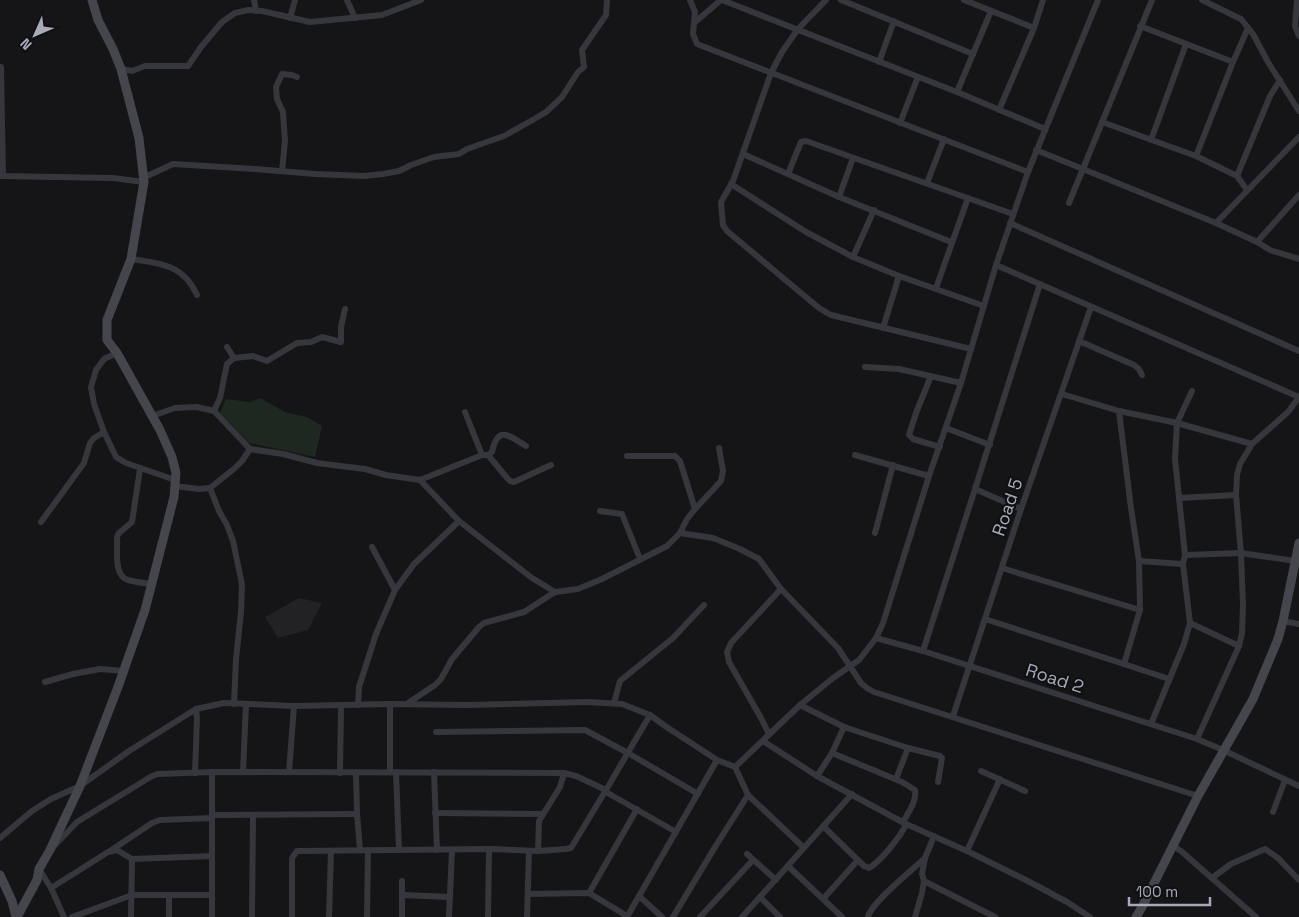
<svg xmlns="http://www.w3.org/2000/svg" width="1299" height="917" viewBox="0 0 1299 917" font-family="'Space Grotesk',sans-serif">
	<style>
		.built { fill: #222124 }
		.green { fill: #1f2721 }
		.lines { fill: none; stroke-linecap: round; stroke-linejoin: round }
		.street { stroke: #36373c; stroke-width: 6 }
		.secondary { stroke: #44464c; stroke-width: 9 }
		.labels { text-anchor: middle; dominant-baseline: central; stroke-width: 4.5; stroke-linejoin: round; paint-order: stroke }
		.street-label { font-size: 18px; fill: #a7abb8; stroke: #101012 }
	</style>
	<rect width="100%" height="100%" fill="#151517"/>
	<polygon class="built" points="299,598 322,603 308,630 278,638 265,617"/>
	<polygon class="green" points="260,398 285,412 307,417 322,426 315,457 249,443 220,413 226,399 250,402"/>
	<g class="lines">
		<g class="street">
			<polyline points="254,0 256,11"/>
			<polyline points="347,0 355,18"/>
			<polyline points="690,0 695,12 693,34 697,44 1028,172"/>
			<polyline points="722,0 957,92 1045,129"/>
			<polyline points="826,0 798,29 782,52 771,73 733,181 721,202 723,225 727,231 819,308 831,315 971,349"/>
			<polyline points="841,0 973,54"/>
			<polyline points="964,0 1034,28"/>
			<polyline points="1202,0 1241,19 1253,34 1268,62 1299,111"/>
			<polyline points="1297,0 1295,26 1299,36"/>
			<polyline points="290,18 295,0"/>
			<polyline points="694,23 721,0"/>
			<polyline points="1140,26 1233,62"/>
			<polyline points="879,62 894,21"/>
			<polyline points="1,67 3,176"/>
			<polyline points="121,69 132,71 145,66 188,66 201,47 222,22 235,13 248,10 262,11 310,22 382,15 421,0"/>
			<polyline points="957,92 991,11"/>
			<polyline points="999,110 1034,28 1043,0"/>
			<polyline points="1102,122 1196,156 1237,176 1247,190"/>
			<polyline points="900,123 918,77"/>
			<polyline points="1151,140 1186,44"/>
			<polyline points="1036,150 1216,223 1257,242 1270,250 1299,259"/>
			<polyline points="743,154 839,197 951,242"/>
			<polyline points="1196,156 1233,62 1248,28"/>
			<polyline points="282,171 285,141 283,112 277,99 276,87 282,74 292,75 297,77"/>
			<polyline points="788,174 801,142 806,141 1013,214"/>
			<polyline points="0,176 113,178 144,182"/>
			<polyline points="1237,176 1270,96 1280,80"/>
			<polyline points="143,178 173,164 255,169 315,174 364,176 383,174 399,171 411,165 434,157 459,154 467,149 504,136 536,118 546,112 562,97 578,72 584,67 582,50 606,15 607,0"/>
			<polyline points="927,183 944,139"/>
			<polyline points="731,184 806,232 853,257 899,276 984,306"/>
			<polyline points="839,197 853,158"/>
			<polyline points="1069,203 1152,0"/>
			<polyline points="1010,223 1299,351"/>
			<polyline points="1216,223 1299,137"/>
			<polyline points="1257,242 1299,195"/>
			<polyline points="853,257 874,210"/>
			<path d="M 131,259 C 160,263 184,265 197,295"/>
			<polyline points="996,265 1299,397"/>
			<polyline points="936,288 968,198"/>
			<polyline points="883,328 899,276"/>
			<polyline points="1079,341 1134,365 1139,369 1142,375"/>
			<polyline points="227,347 234,358"/>
			<polyline points="117,353 104,359 96,370 91,387 94,404 104,432 116,457 126,463 175,480"/>
			<polyline points="865,367 899,369 961,383"/>
			<polyline points="931,376 916,413 909,435 913,439 940,447"/>
			<polyline points="1062,394 1119,411 1177,423 1252,444"/>
			<polyline points="214,411 220,398 227,364 234,358 253,356 267,361 297,343 311,342 322,337 341,342 341,327 345,309"/>
			<polyline points="1119,411 1131,508 1139,561 1140,610 1124,664"/>
			<polyline points="465,412 482,455"/>
			<path d="M 152,416 L 175,408 L 197,407 L 214,411 L 250,449 L 283,454 L 317,463 L 365,469 L 386,475 L 420,480 L 482,455 L 488,455 L 492,452 C 498,424 509,436 526,446"/>
			<polyline points="946,428 990,445"/>
			<polyline points="488,455 508,479 510,481 514,482 551,465"/>
			<polyline points="855,455 929,476"/>
			<polyline points="627,456 675,456 680,461 695,509"/>
			<path d="M 140,469 L 132,522 L 119,533 L 117,537 C 118,550 113,575 128,580 C 135,582 144,583 151,584"/>
			<polyline points="420,480 459,521 532,578 555,592"/>
			<polyline points="175,486 199,489 210,488 235,468 242,461 250,449"/>
			<polyline points="210,488 219,511 227,525 233,541 242,584 241,612 236,659 234,704"/>
			<polyline points="975,489 1021,509"/>
			<polyline points="1179,498 1236,495"/>
			<polyline points="600,511 622,514 640,559"/>
			<polyline points="41,522 84,463 90,443 94,438 104,432"/>
			<polyline points="680,533 713,538 740,549 759,559 781,589 838,648 861,683 867,688 874,692 1198,796"/>
			<polyline points="875,533 893,465"/>
			<polyline points="372,547 395,590"/>
			<polyline points="1185,555 1241,553 1295,561"/>
			<polyline points="1139,561 1183,564"/>
			<polyline points="1002,568 1140,610"/>
			<polyline points="985,619 1124,664 1169,679"/>
			<polyline points="1283,621 1299,624"/>
			<polyline points="1190,623 1239,646"/>
			<polyline points="876,638 923,651 1197,739 1223,750 1299,786"/>
			<polyline points="923,651 975,489 1040,284"/>
			<polyline points="45,682 73,674 100,669 124,671"/>
			<polyline points="408,703 435,685 441,679 452,659 479,627 484,623 524,612 555,592 578,589 602,579 667,546 680,533 687,519 695,509 721,481 723,471 719,448"/>
			<polyline points="614,703 620,681 673,638 704,605"/>
			<polyline points="358,705 359,687 376,634 395,590 414,564 459,521"/>
			<polyline points="800,705 844,727 908,748 940,756 942,758 938,782"/>
			<polyline points="953,716 1021,509 1091,307"/>
			<polyline points="1151,724 1184,644 1190,623 1183,564 1185,555 1175,459 1177,423 1192,391"/>
			<polyline points="436,732 585,730 628,753 698,794"/>
			<polyline points="769,734 761,718 729,662 727,652 731,643 781,589"/>
			<polyline points="1197,739 1239,646 1242,633 1243,605 1241,553 1236,495 1237,475 1240,464 1252,444 1288,412 1299,397"/>
			<polyline points="763,741 817,776 906,824 967,851 1026,880 1067,902 1090,917"/>
			<path d="M 832,753 L 902,782 L 915,790 C 917,801 908,813 903,822"/>
			<polyline points="735,767 748,795 803,847"/>
			<polyline points="981,771 1025,791"/>
			<polyline points="212,772 212,917"/>
			<polyline points="243,772 246,704"/>
			<polyline points="289,772 294,706"/>
			<polyline points="390,772 390,704"/>
			<polyline points="396,772 399,850"/>
			<polyline points="434,772 437,850"/>
			<polyline points="195,773 197,718 196,709"/>
			<polyline points="340,773 341,706"/>
			<polyline points="356,773 357,814 360,850"/>
			<polyline points="817,776 832,753 844,727"/>
			<polyline points="896,779 908,748"/>
			<polyline points="1273,812 1285,780"/>
			<polyline points="435,813 543,814"/>
			<polyline points="212,815 357,814"/>
			<path d="M 823,826 L 864,866 L 869,868 C 879,863 902,835 906,824"/>
			<polyline points="0,838 32,811 51,799 80,786 129,751 196,709 224,703 294,706 390,704 466,705 587,702 622,704 650,715 665,726 717,760 735,767 800,705 833,678 859,660 876,638 883,623 929,476 961,383 996,265 1028,172 1098,0"/>
			<polyline points="55,845 77,822 152,776 158,774 212,772 564,773 576,776 606,790 606,792 676,832"/>
			<polyline points="1172,845 1181,851 1256,917"/>
			<polyline points="110,851 152,823 160,820 212,818"/>
			<polyline points="538,851 539,821 560,787 564,773"/>
			<polyline points="967,851 1000,779"/>
			<polyline points="747,854 776,880"/>
			<polyline points="788,866 842,917"/>
			<polyline points="39,869 51,888 64,917"/>
			<polyline points="1212,878 1231,864 1265,849 1278,858 1299,880"/>
			<polyline points="402,881 402,917"/>
			<polyline points="924,881 995,917"/>
			<polyline points="51,888 108,852 117,850 132,859 212,856"/>
			<polyline points="589,893 637,809"/>
			<polyline points="528,894 589,893 627,916"/>
			<polyline points="402,895 450,897"/>
			<polyline points="639,896 662,917"/>
			<polyline points="760,897 780,917"/>
			<polyline points="823,899 858,860"/>
			<polyline points="72,917 132,895 212,895"/>
			<polyline points="131,917 132,859"/>
			<polyline points="169,917 169,895"/>
			<polyline points="252,917 253,815"/>
			<polyline points="292,917 292,858 297,851 489,849 538,851 566,849 571,848 606,790 650,715"/>
			<polyline points="329,917 331,851"/>
			<polyline points="367,917 368,850"/>
			<polyline points="449,917 452,850"/>
			<polyline points="488,917 489,849"/>
			<polyline points="527,917 529,851"/>
			<polyline points="627,917 717,760"/>
			<polyline points="673,917 715,847 748,795"/>
			<polyline points="700,917 753,860"/>
			<polyline points="742,917 852,794"/>
			<path d="M 868,917 C 870,904 913,869 924,859"/>
			<polyline points="915,917 922,893 924,881 922,874 925,858 934,836"/>
		</g>
		<g class="secondary">
			<polyline points="0,875 12,901 16,917"/>
			<polyline points="17,917 37,880 39,869 50,850 80,786 118,687 145,610 174,497 176,473 172,457 160,430 117,353 107,340 107,320 131,259 144,182 139,138 121,69 113,49 98,20 92,0"/>
			<polyline points="1136,917 1142,907 1198,796 1253,699 1278,639 1283,621 1299,543"/>
		</g>
	</g>
	<g class="labels">
		<g class="street-label">
			<text transform="translate(1007 507) rotate(-71)">Road 5</text>
			<text transform="translate(1055 678) rotate(18)">Road 2</text>
		</g>
	</g>
	<g transform="translate(35 35) rotate(225)" stroke="#101012" stroke-width="4" paint-order="stroke">
	<path d="M0-4L9 19L0 12L-9 19Z" fill="#a7abb8"/>
	<text y="-8" font-size="14" font-weight="bold" text-anchor="middle" fill="#a7abb8">N</text>
	</g>
	<path d="M1129 897v8h81v-8" fill="none" stroke="#a7abb8" stroke-width="2.5"/>
	<text x="1136" y="897" font-size="15" fill="#a7abb8" stroke="#101012" stroke-width="4" paint-order="stroke">100 m</text>
</svg>
